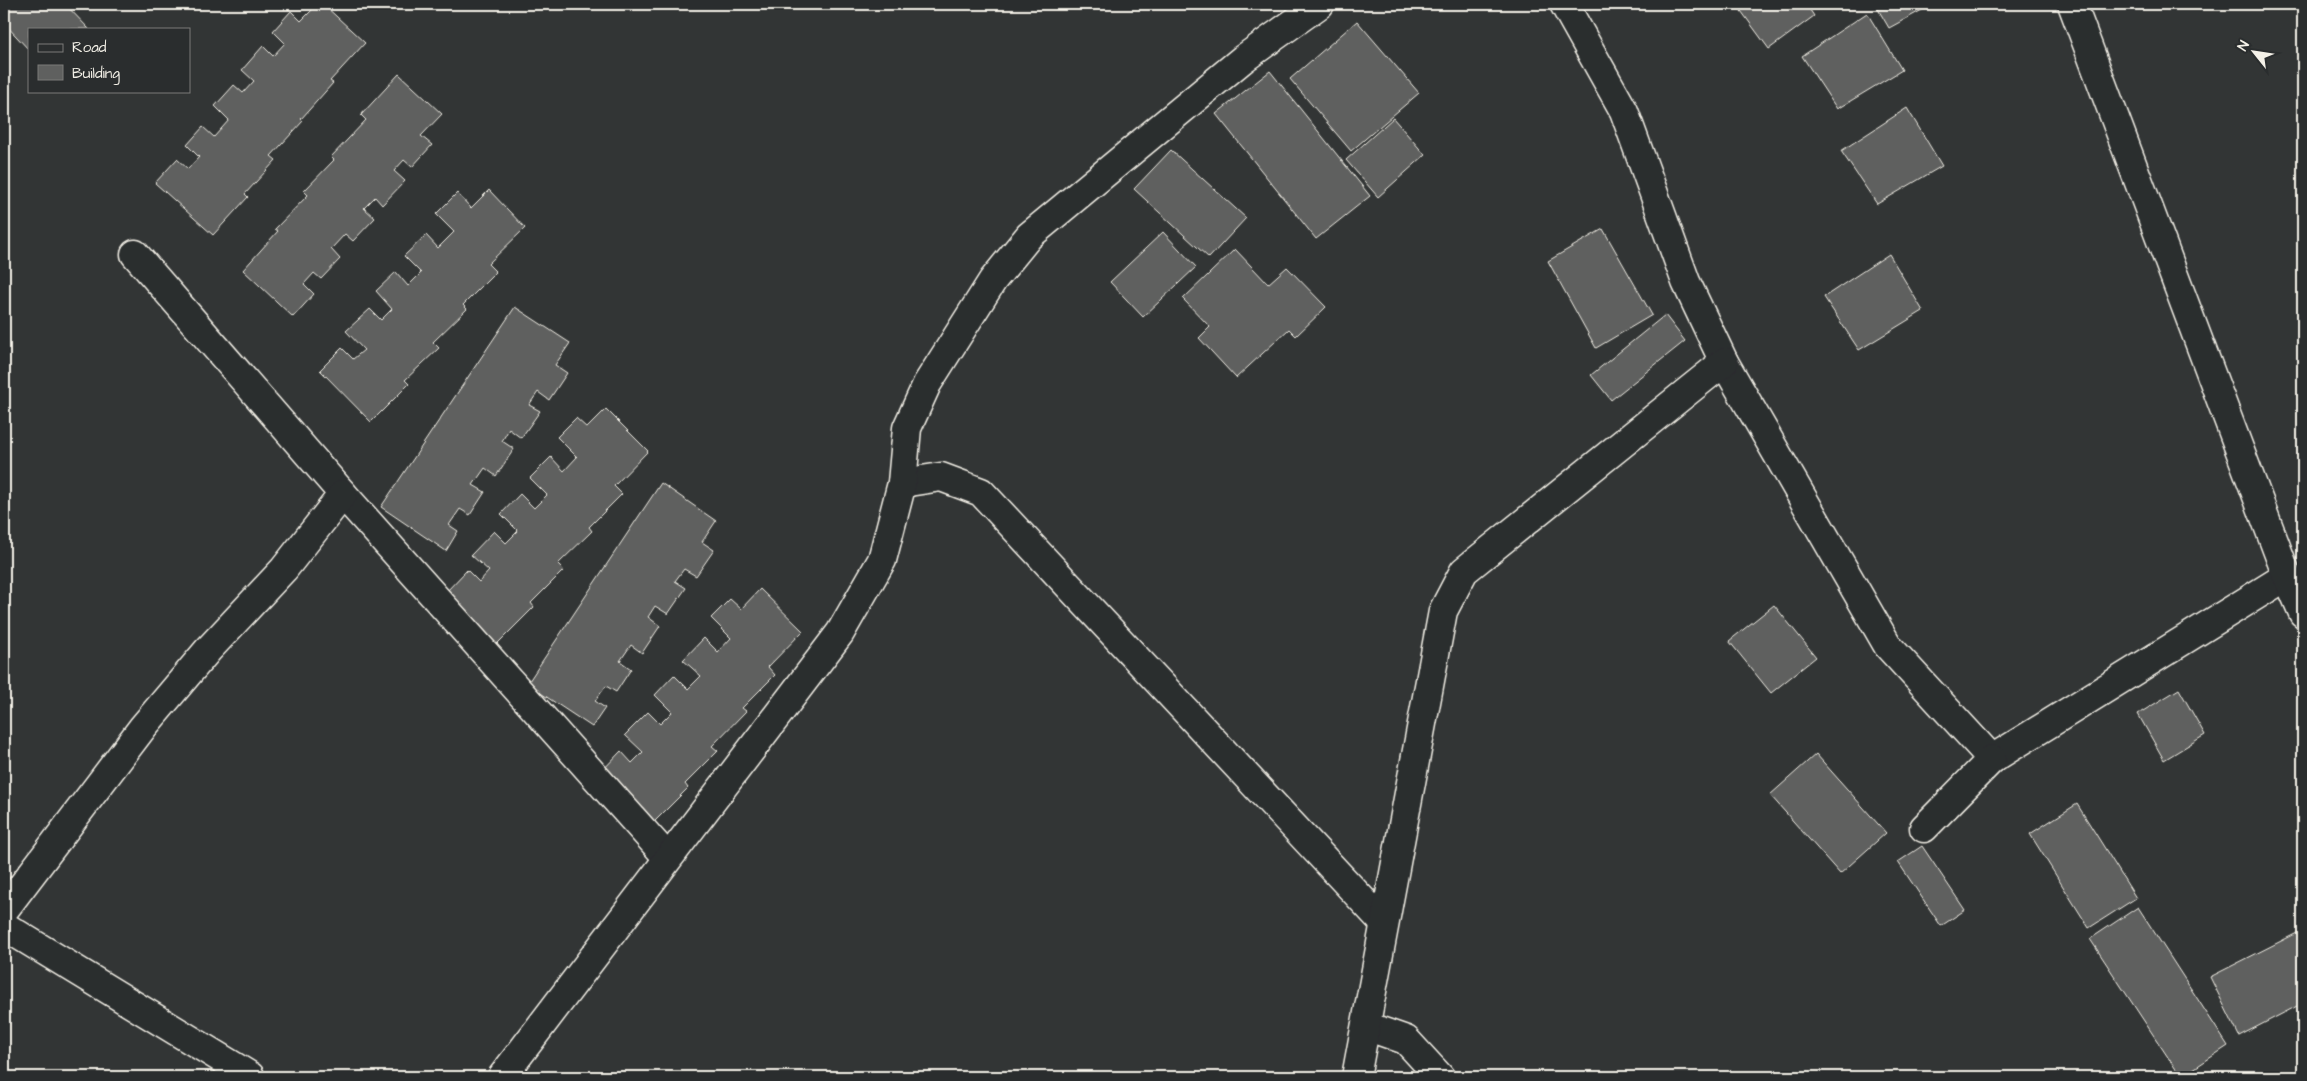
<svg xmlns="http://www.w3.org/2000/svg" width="2307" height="1081" viewBox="0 0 2307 1081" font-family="'Architects Daughter',sans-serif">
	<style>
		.building { fill: #5f605f; stroke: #f4f1e8 }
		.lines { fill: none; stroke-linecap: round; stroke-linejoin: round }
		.minor-casing { stroke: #f4f1e8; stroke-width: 31 }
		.minor { stroke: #2a2d2e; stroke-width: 28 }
	</style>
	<rect width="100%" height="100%" fill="#323535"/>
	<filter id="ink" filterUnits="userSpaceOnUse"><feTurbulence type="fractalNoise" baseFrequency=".02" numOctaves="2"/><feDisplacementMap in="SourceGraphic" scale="10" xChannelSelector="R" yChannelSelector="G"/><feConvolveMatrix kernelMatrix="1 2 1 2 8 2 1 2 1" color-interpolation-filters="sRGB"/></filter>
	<g filter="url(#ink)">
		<g class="building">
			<polygon points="4,4 65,4 89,29 29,29 29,50 4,23"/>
			<polygon points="318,4 323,4 365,43 330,81 333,83 301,119 303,121 271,156 276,160 245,194 248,197 213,235 155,183 177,159 188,169 199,157 187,145 203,127 214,137 229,120 215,106 234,85 243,93 254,81 242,70 263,46 273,56 285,43 273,31 291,11 301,21"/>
			<polygon points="1736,4 1806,4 1814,16 1769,49"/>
			<polygon points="1875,4 1933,4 1889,28"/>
			<polygon points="1867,13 1902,70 1837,109 1802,56"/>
			<polygon points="1357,21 1419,93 1351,151 1290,79"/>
			<polygon points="1270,71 1370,196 1316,239 1216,114"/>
			<polygon points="399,74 442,114 421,136 432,145 412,167 404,160 394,171 405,181 382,205 375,197 364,208 375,218 353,241 345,234 331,249 340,259 321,279 314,273 304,284 314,294 293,317 243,270 278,231 275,229 308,195 304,191 334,160 331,157 366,120 361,115"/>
			<polygon points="1907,108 1942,166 1877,204 1841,151"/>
			<polygon points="1393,118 1425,155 1378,197 1346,160"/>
			<polygon points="1171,150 1246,218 1209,258 1134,189"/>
			<polygon points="489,190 525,228 488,264 496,272 463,305 467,309 433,342 439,348 405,380 409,384 371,422 320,370 342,348 353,359 364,350 346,331 370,309 381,320 392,309 376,291 396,272 408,286 421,273 404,256 426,235 438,248 454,232 436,214 457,193 471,208"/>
			<polygon points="1603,229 1652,315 1596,348 1548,261"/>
			<polygon points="1163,232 1196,267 1143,317 1110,282"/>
			<polygon points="1235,249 1268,284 1287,267 1326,307 1296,336 1289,329 1236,378 1199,338 1210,327 1183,299"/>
			<polygon points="1889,254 1923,311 1859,350 1824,297"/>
			<polygon points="515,307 570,343 555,365 567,373 549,400 538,392 529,405 540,411 521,438 509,429 502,441 514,449 496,476 485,468 473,485 485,492 470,515 460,509 449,525 458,531 446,551 381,507"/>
			<polygon points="1665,315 1685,341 1611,400 1591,375"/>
			<polygon points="606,409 648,451 614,486 622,494 589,527 592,531 558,564 564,570 531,603 534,607 497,644 445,593 467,570 479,582 489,571 471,555 494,531 506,543 518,531 501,514 520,494 534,508 547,495 530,478 551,457 564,471 577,457 557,437 576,418 587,428"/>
			<polygon points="661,483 716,521 702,542 714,550 696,576 684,569 675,581 686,588 668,614 655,606 648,617 660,626 642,653 631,645 620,661 631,669 616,692 606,686 595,701 605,708 592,727 527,684"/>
			<polygon points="760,589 803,631 768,667 775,675 742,708 746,711 712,746 718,751 685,784 688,788 651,825 599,774 621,751 632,763 643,752 625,735 648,712 660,724 672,712 655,695 674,675 688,689 701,676 683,660 704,638 718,652 731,638 711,618 730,599 741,609"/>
			<polygon points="1774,605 1816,657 1771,693 1729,641"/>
			<polygon points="2179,689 2205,735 2164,760 2138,714"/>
			<polygon points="1816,754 1886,833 1840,874 1770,795"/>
			<polygon points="2077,804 2136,898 2089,928 2030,834"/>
			<polygon points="1922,846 1965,910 1941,926 1898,862"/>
			<polygon points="2138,907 2228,1046 2181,1077 2090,939"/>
			<polygon points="2303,930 2303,1003 2239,1036 2210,977"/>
		</g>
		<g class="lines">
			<defs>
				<g id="minor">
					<polyline points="1564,4 1624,111 1686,282 1724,362 1888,646 1992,759 2287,576"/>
					<polyline points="2072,4 2287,576 2303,613"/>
					<polyline points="135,254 343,494 667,857"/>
					<polyline points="902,483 941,477 981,492 1384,923"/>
					<polyline points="1924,828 1992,759"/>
					<polyline points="4,910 143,727 208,650 284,569 343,494"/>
					<polyline points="4,926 250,1076"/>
					<polyline points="1366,1026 1406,1040 1440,1077"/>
					<polyline points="502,1077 840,633 882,560 902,483 907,428 927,384 993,280 1029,236 1243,59 1320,4"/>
					<polyline points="1356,1077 1443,611 1464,571 1724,362"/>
				</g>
			</defs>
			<use href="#minor" class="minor-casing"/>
			<use href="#minor" class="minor"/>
		</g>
	</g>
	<rect width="2307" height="1081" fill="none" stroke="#2a2d2e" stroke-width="20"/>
	<rect x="10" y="10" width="2287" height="1061" fill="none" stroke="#f4f1e8" stroke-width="2" filter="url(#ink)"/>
	<rect x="28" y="28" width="162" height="65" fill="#2a2d2e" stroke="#7b7b78"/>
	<rect x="38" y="44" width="25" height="8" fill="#2a2d2e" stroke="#7b7b78"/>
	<text x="72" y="52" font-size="15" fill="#f4f1e8">Road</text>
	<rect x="38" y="65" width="25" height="15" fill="#5f605f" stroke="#7b7b78"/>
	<text x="72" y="78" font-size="15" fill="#f4f1e8">Building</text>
	<g transform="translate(2254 52) rotate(300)" stroke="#2a2d2e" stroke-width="4" paint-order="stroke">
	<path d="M0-4L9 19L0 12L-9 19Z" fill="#f4f1e8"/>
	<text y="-8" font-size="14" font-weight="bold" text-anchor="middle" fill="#f4f1e8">N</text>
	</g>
</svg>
